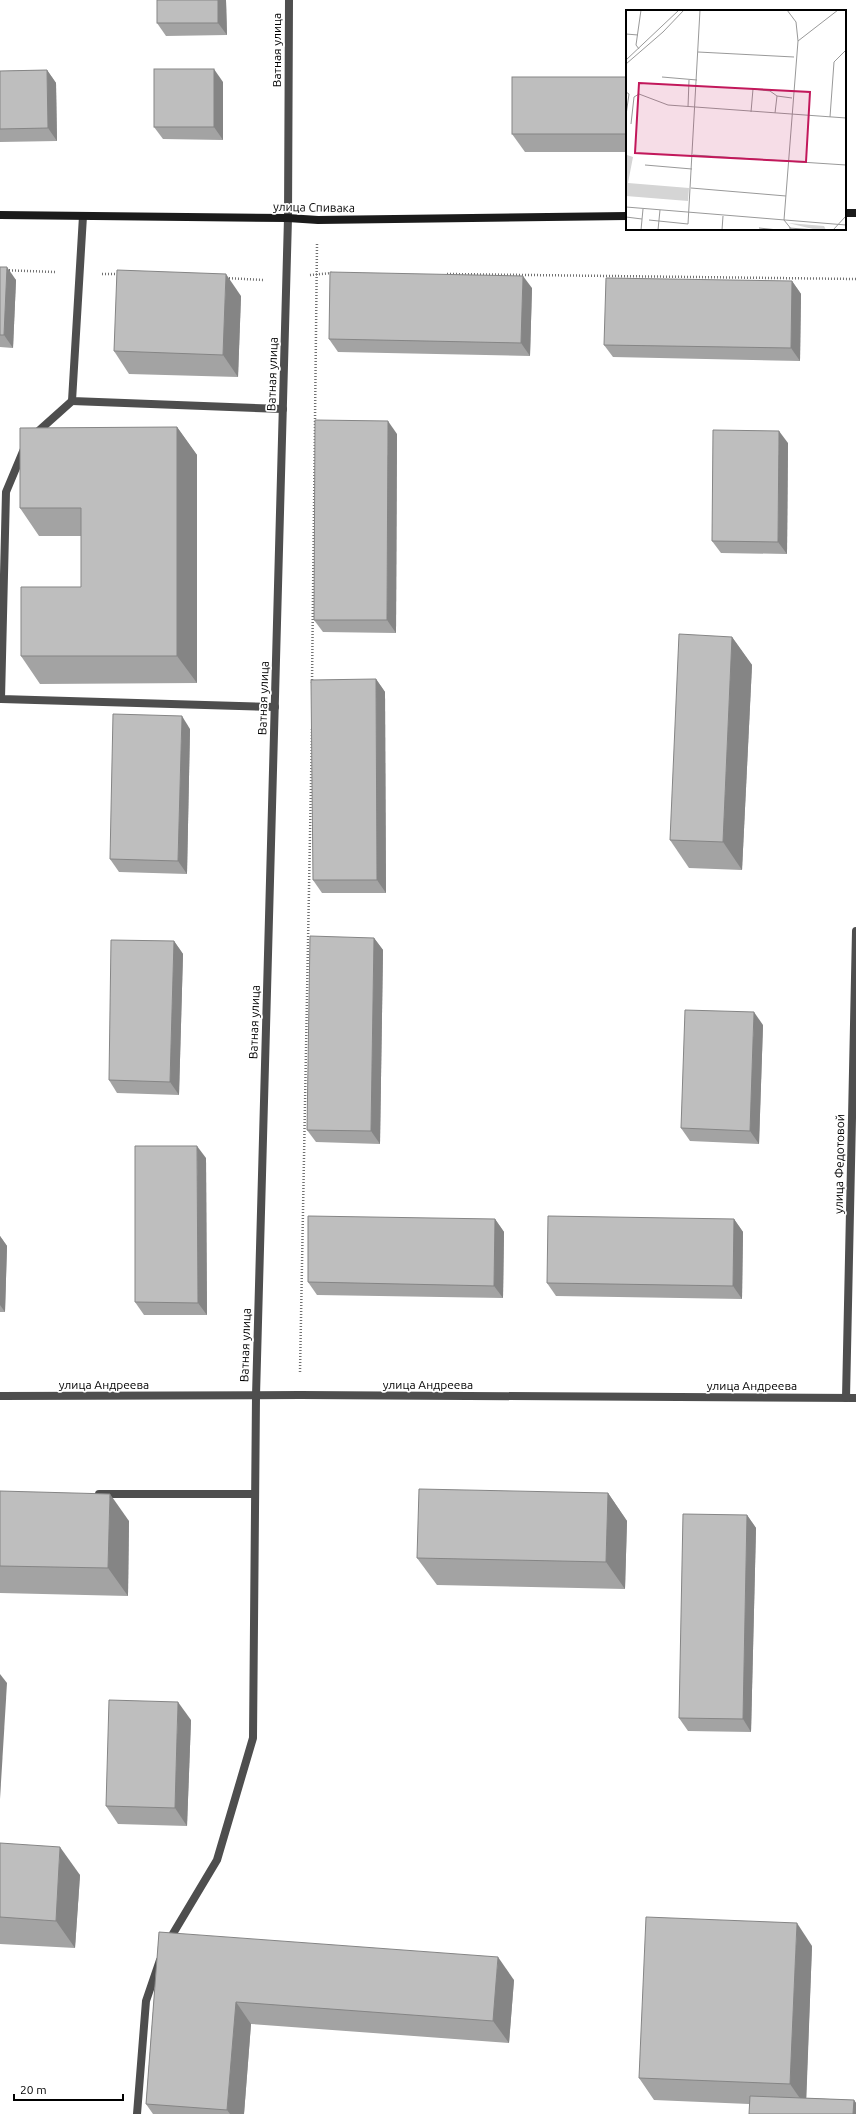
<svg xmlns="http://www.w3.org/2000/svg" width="856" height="2114" viewBox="0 0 856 2114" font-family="Ubuntu,sans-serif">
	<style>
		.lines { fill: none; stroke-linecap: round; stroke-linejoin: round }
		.path { stroke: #707070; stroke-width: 2.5; stroke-dasharray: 1 2; stroke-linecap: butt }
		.lane { stroke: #4e4e4e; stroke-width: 8 }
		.street { stroke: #4e4e4e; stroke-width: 8 }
		.secondary { stroke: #1b1b1b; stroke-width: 8 }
		.wall { fill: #a3a3a3 }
		.shaded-wall { fill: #858585 }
		.building { fill: #bebebe; stroke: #858585 }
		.labels { text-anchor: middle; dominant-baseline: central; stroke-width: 3.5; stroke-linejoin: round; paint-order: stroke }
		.street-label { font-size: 12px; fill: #000; stroke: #fff }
		.inset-road { fill: none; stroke: #999; stroke-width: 1 }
		.view { fill: #c2185b; fill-opacity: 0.15; stroke: #c2185b; stroke-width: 2 }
		.inset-edge { fill: none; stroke: #000; stroke-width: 2 }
	</style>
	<rect width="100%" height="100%" fill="#fff"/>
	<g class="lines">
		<g class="path">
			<polyline points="0,270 55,272"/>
			<polyline points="102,274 119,274"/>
			<polyline points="447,274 856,279"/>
			<polyline points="310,275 332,273"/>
			<polyline points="226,278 263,280"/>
			<polyline points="312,683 317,244"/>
			<polyline points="300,1372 312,728"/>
		</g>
		<g class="lane">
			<polyline points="83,216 72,401 283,409"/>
			<polyline points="34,435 72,401"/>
			<polyline points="24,449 6,492 1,699 275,707"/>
			<polyline points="99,1494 255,1494"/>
			<polyline points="168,1942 217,1860 253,1738 256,1396"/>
			<polyline points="137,2114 146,2001 160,1960"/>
		</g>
		<g class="street">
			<polyline points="0,1396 300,1395 856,1398"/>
			<polyline points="256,1396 288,218 289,0"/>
			<polyline points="846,1398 856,931"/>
		</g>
		<g class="secondary">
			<polyline points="845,213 856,213"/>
			<polyline points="0,215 288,218 318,220 627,216"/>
		</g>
	</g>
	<g class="wall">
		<polygon points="157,0 226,0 227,35 166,36 157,23"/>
		<polygon points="47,70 56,83 57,141 0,142 0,71"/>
		<polygon points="627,77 627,152 525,152 512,134"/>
		<polygon points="223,82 223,140 163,139 154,127"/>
		<polygon points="0,267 16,280 13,348 0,347"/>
		<polygon points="792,281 801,294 800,361 613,357 604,345"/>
		<polygon points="532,288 530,356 338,352 329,339"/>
		<polygon points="241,296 238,377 129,374 114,351"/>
		<polygon points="177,427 197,455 197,683 40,684 21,656 81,587 81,536 39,536 20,508"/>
		<polygon points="397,434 396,633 323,632 314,620"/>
		<polygon points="788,443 787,554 721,553 712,541"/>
		<polygon points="732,637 752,665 742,870 689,868 670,840"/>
		<polygon points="376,679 385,692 386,893 322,893 313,880"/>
		<polygon points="190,729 187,874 119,872 110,859"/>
		<polygon points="374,938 383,950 380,1144 316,1142 307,1130"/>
		<polygon points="174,941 183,954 179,1095 117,1093 109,1080"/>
		<polygon points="763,1025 759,1144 690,1141 681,1128"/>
		<polygon points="206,1158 207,1315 144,1315 135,1302"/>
		<polygon points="495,1219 504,1232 503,1298 317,1295 308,1282"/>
		<polygon points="734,1219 743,1232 742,1299 556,1296 547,1283"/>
		<polygon points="0,1236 7,1246 5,1312 0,1312"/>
		<polygon points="0,1491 129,1521 128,1596 0,1593"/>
		<polygon points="608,1493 627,1521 625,1589 437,1585 417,1558"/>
		<polygon points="747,1515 756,1528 751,1732 688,1731 679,1718"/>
		<polygon points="191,1720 187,1826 118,1824 106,1806"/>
		<polygon points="0,1843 80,1875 75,1948 0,1944"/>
		<polygon points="159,1932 514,1980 509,2043 251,2024 244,2114 153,2114 146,2104"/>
		<polygon points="812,1946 806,2098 854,2100 856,2103 856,2114 749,2104 654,2100 639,2078"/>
	</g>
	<g class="shaded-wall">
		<polygon points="218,0 226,0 227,35 218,23"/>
		<polygon points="214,69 223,82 223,140 214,127"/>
		<polygon points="47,70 56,83 57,141 48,128"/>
		<polygon points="7,267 16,280 13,348 4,335"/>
		<polygon points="226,274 241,296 238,377 223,355"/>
		<polygon points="523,276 532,288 530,356 521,343"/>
		<polygon points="792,281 801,294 800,361 791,348"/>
		<polygon points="388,421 397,434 396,633 387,620"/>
		<polygon points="177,427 197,455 197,683 177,656"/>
		<polygon points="779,431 788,443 787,554 778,542"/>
		<polygon points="732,637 752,665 742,870 723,842"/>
		<polygon points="376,679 385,692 386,893 377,880"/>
		<polygon points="182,716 190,729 187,874 178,861"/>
		<polygon points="374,938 383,950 380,1144 371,1131"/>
		<polygon points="174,941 183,954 179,1095 170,1082"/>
		<polygon points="754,1012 763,1025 759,1144 750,1131"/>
		<polygon points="197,1146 206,1158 207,1315 198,1303"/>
		<polygon points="495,1219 504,1232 503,1298 494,1286"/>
		<polygon points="734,1219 743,1232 742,1299 733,1286"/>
		<polygon points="0,1236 7,1246 5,1312 0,1305"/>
		<polygon points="608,1493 627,1521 625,1589 606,1562"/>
		<polygon points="110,1494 129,1521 128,1596 108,1568"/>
		<polygon points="747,1515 756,1528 751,1732 743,1719"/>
		<polygon points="0,1674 7,1683 0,1799"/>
		<polygon points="178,1702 191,1720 187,1826 175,1808"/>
		<polygon points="60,1847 80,1875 75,1948 56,1921"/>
		<polygon points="797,1923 812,1946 806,2107 790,2084"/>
		<polygon points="498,1957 514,1980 509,2043 493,2021"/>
		<polygon points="236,2002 251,2024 244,2114 230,2114 227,2110"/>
		<polygon points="854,2100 856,2103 856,2114 853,2114"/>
	</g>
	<g class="building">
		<rect x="157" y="0" width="61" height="23"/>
		<rect x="154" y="69" width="60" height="58"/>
		<polygon points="47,70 48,128 0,129 0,71"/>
		<rect x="512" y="77" width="115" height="57"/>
		<polygon points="0,267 7,267 4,335 0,335"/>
		<polygon points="117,270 226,274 223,355 114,351"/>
		<polygon points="330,272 523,276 521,343 329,339"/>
		<polygon points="606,278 792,281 791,348 604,345"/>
		<polygon points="315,420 388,421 387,620 314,620"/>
		<polygon points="177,427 177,656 21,656 21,587 81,587 81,508 20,508 20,428"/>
		<polygon points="713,430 779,431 778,542 712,541"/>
		<polygon points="679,634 732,637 723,842 670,840"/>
		<polygon points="376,679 377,880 313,880 311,680"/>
		<polygon points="113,714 182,716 178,861 110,859"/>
		<polygon points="310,936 374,938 371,1131 307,1130"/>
		<polygon points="111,940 174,941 170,1082 109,1080"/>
		<polygon points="685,1010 754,1012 750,1131 681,1128"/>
		<polygon points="135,1146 197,1146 198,1303 135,1302"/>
		<polygon points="308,1216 495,1219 494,1286 308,1282"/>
		<polygon points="548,1216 734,1219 733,1286 547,1283"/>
		<polygon points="419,1489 608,1493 606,1562 417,1558"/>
		<polygon points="0,1491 110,1494 108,1568 0,1566"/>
		<polygon points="683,1514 747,1515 743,1719 679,1718"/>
		<polygon points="109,1700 178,1702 175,1808 106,1806"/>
		<polygon points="0,1843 60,1847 56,1921 0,1917"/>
		<polygon points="646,1917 797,1923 790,2084 639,2078"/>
		<polygon points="159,1932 498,1957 493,2021 236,2002 227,2110 146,2104"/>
		<polygon points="750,2096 854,2100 853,2114 749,2114"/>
	</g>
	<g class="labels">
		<g class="street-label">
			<text transform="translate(276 50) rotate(-90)">Ватная улица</text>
			<text transform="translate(314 207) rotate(1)">улица Спивака</text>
			<text transform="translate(272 374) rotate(-88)">Ватная улица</text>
			<text transform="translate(263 698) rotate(-88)">Ватная улица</text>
			<text transform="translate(254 1022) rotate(-88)">Ватная улица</text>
			<text transform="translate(839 1164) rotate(-89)">улица Федотовой</text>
			<text transform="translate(245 1345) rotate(-88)">Ватная улица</text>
			<text x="104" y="1384">улица Андреева</text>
			<text x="428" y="1384">улица Андреева</text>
			<text x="752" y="1385">улица Андреева</text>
		</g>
	</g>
	<g transform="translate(626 10)">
		<rect width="220" height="220" fill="#fff"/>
		<path d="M 162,213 L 198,216 L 200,220 L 191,220 Z" fill="#d5d5d5"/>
		<path d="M 1,145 L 7,147 L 2,173 L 63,178 L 62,191 L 0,186 Z" fill="#d5d5d5"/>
		<path class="inset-road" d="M 161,0 L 170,12 L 172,31M 0,24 L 12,25M 13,39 L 10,35 L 15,0M 72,42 L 168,47M 0,50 L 53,0M 0,54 L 37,22 L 58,0M 36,67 L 71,70M 0,82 L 3,84 L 0,105M 62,97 L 63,70M 125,102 L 127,79 L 144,81 L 151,86M 149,103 L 151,86 L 166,88M 204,107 L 208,52 L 220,40M 5,114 L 8,87 L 13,84 L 42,95 L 220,108M 67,145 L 220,155M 19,155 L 66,159M 65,178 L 160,186M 0,197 L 220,215M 0,207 L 16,209M 23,210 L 62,214 L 74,0M 133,218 L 152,220M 163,218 L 190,220M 15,220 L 17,199M 32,220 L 34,200M 96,220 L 97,206M 166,220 L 158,210 L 172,31 L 212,0M 207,220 L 220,206"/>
		<path class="view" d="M 13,73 L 184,82 L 180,152 L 9,143 Z"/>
		<rect width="220" height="220" class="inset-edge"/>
	</g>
	<path d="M14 2094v6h109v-6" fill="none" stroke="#000000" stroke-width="2"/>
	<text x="20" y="2094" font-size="12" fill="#000000" stroke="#ffffff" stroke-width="3" paint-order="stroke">20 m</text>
</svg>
